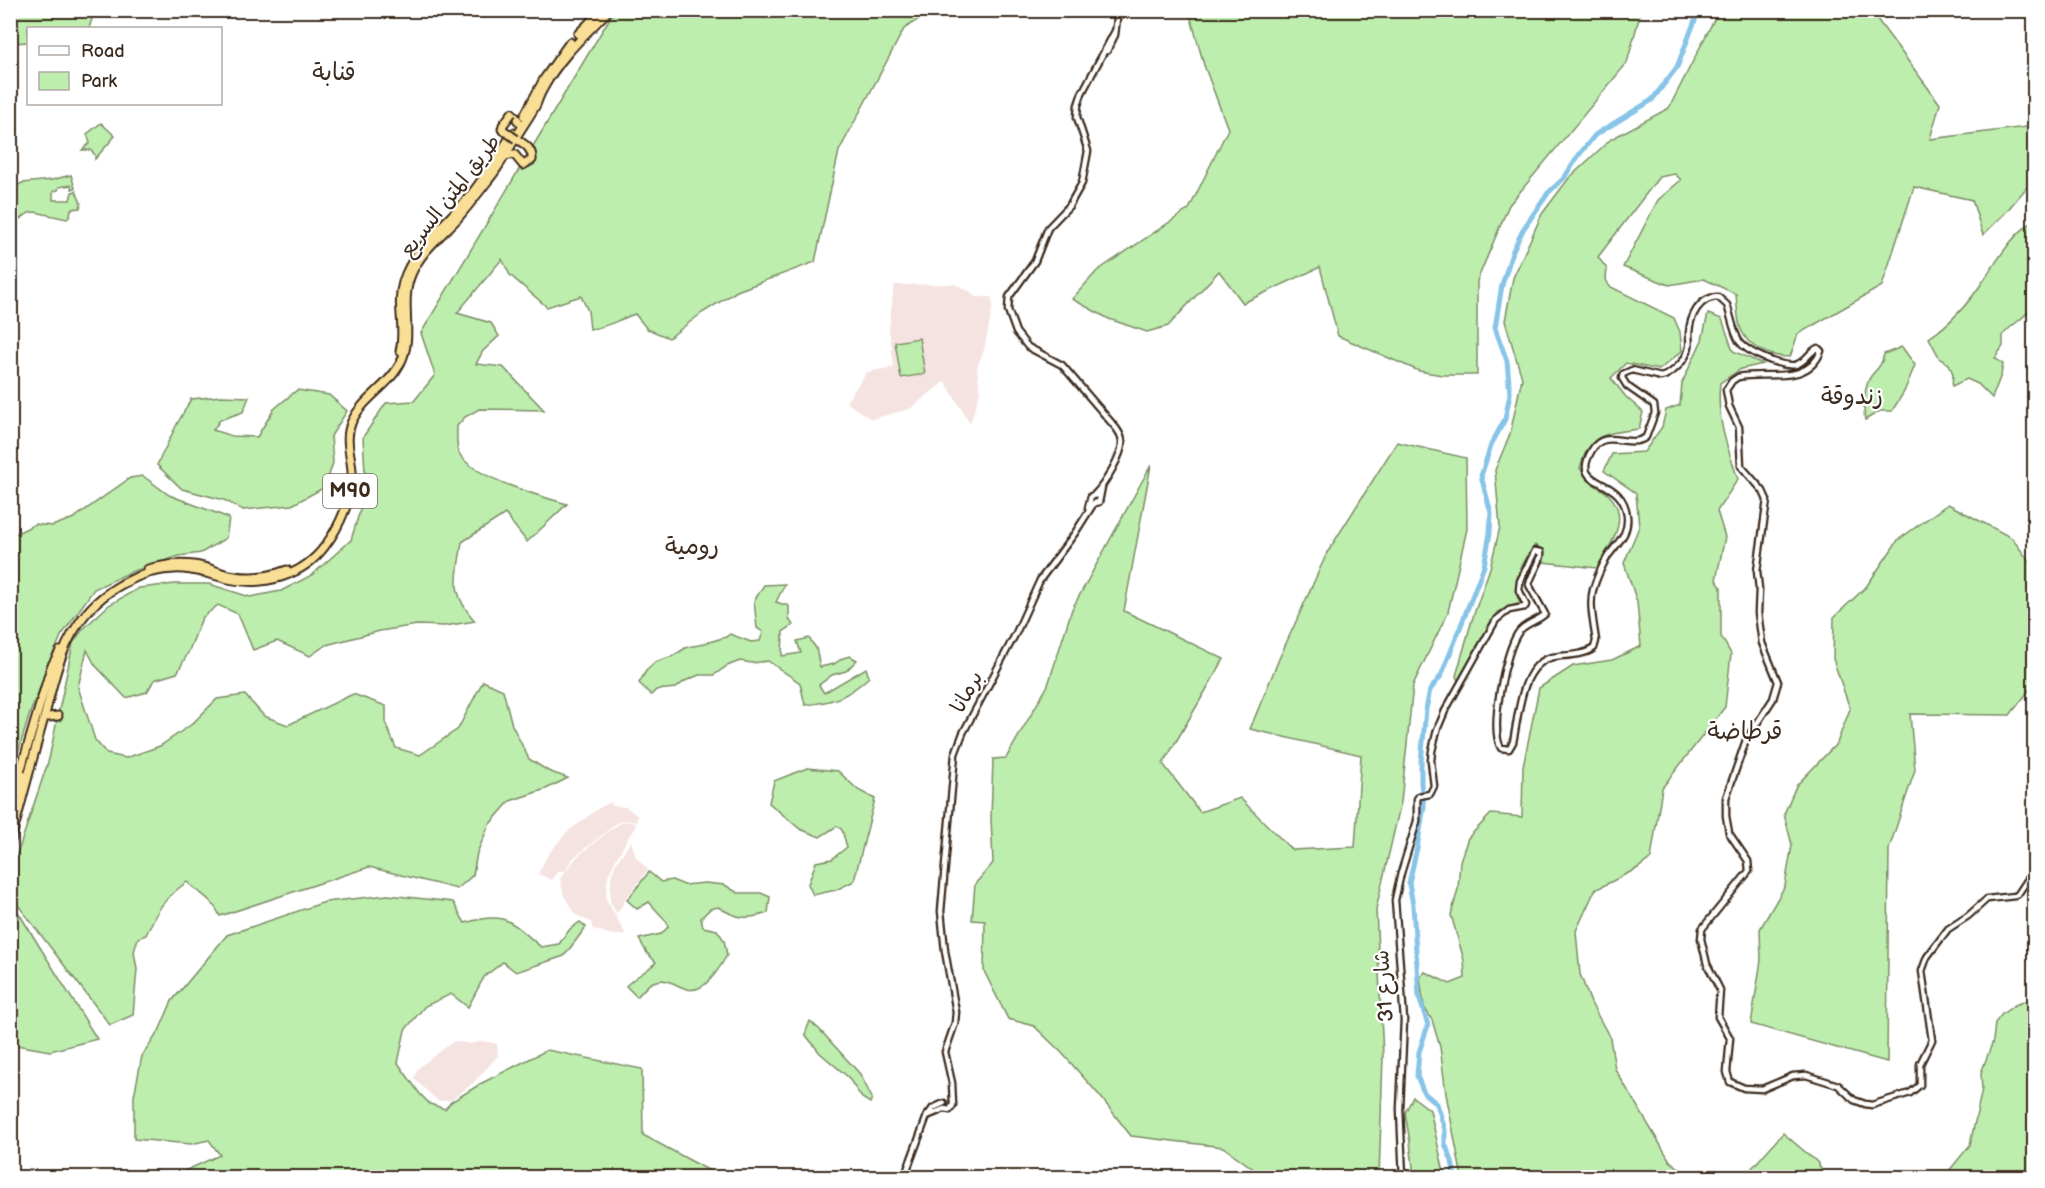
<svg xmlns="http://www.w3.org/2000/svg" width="2045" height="1188" viewBox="0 0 2045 1188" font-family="'Balsamiq Sans','Playpen Sans Arabic',sans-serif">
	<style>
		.built { fill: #f5e3e1 }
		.green { fill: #bdeeae; stroke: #7c8c66; stroke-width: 1.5 }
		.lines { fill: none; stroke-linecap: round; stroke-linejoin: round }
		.river { stroke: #87c4e7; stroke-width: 5 }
		.secondary-casing { stroke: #3b2a1e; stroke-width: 9 }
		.highway-casing { stroke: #3b2a1e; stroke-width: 11 }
		.secondary { stroke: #fff; stroke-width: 4.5 }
		.highway { stroke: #f9df96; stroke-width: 7 }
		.highway-bridge-casing { stroke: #3b2a1e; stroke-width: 11; stroke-linecap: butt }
		.highway-bridge { stroke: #f9df96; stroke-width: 7 }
		.labels { text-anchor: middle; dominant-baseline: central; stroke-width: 4.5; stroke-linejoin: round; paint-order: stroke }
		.shield { fill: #fff; stroke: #766a62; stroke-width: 1.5 }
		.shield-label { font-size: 20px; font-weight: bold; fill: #3b2a1e }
		.street-label { font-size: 21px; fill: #3b2a1e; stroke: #fff }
		.quarter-label { font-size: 24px; fill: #3b2a1e; stroke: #fff }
	</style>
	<rect width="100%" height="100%" fill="#fff"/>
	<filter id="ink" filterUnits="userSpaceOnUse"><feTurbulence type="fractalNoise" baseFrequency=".0167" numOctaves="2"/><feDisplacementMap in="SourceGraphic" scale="12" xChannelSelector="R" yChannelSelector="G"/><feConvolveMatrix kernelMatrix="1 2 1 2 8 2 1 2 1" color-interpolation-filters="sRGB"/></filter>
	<g filter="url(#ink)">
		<g class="built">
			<polygon points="955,284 971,292 976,297 991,297 993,305 984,350 977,367 980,392 970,424 945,381 910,409 871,419 846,402 867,372 894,367 889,328 894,285"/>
			<polygon points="611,802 613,806 626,807 638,816 636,822 624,820 618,822 572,859 565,871 558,871 552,880 538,874 547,856 566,833 599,808"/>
			<polygon points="624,821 635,823 636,825 617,857 608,876 606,899 625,933 624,935 613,935 595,930 592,928 591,922 576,915 564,896 560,878 577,857 607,832"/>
			<polygon points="631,841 636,857 648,870 626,898 619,911 616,913 610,901 611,877 615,865"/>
			<polygon points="454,1041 470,1044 483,1041 497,1044 498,1056 472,1084 451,1100 438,1101 414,1079 416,1074 418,1068"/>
		</g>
		<g class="green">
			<path d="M 1719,10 L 1871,11 L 1940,104 L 1930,139 L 2034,126 L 2034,179 L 2005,213 L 1983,235 L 1972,200 L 1914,187 L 1882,286 L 1798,334 L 1790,357 C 1770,357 1747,348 1740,327 C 1737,316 1737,304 1736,294 L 1704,279 L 1669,285 L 1623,267 L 1658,200 L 1681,180 L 1675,174 L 1659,177 L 1598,257 L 1607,269 L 1606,279 L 1609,286 L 1674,318 L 1680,332 L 1682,351 L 1659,370 L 1626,363 L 1611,378 L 1626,397 L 1643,412 L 1639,429 C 1607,433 1589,433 1580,468 C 1583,472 1585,477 1588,480 C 1594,486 1602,488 1608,494 C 1632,517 1610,546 1597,568 L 1543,562 L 1544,551 L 1535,545 C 1523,562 1509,583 1520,603 L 1497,612 L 1458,681 L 1456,676 L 1472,620 L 1490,568 L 1495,548 L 1500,527 L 1495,470 L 1510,434 L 1522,378 L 1505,321 L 1513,278 L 1542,214 L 1569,178 L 1611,139 L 1669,108 Z"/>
			<polygon points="90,11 94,13 89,28 28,28 28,42 11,43 11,11"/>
			<path d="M 614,11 L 931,11 L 904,29 L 839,151 L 815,262 L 737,291 L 702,313 L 669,338 L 647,329 L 635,314 C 620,319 606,328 590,329 L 588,311 L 581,296 L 547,307 L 510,275 L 502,259 L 457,313 L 491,323 L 499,336 L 483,351 L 476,364 L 503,367 L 544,410 L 479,409 L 465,417 L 457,426 C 457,434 456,446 459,453 C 470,476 542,497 567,504 L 527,542 L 505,514 L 462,542 C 457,578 449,592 475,621 L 445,626 L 417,625 L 380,631 L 326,645 L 310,656 L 277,641 L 253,650 L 238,614 L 218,605 L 202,618 L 188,653 L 177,673 L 154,680 L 147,692 L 126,698 L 95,665 L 87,650 L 78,687 L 95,740 L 107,754 L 126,758 L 160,746 L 192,724 L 217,699 L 245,695 L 264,716 L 288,725 L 353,694 L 386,706 L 386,724 L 396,748 L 420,755 L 458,729 L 483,681 L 503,690 L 512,725 L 529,759 L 548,771 L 568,778 L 546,789 L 510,801 L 489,825 L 477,853 L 473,875 L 457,889 L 369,867 L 220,916 C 213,899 200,894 187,882 C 163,899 158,909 146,935 L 138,938 L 134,952 L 137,969 L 133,1015 L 110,1025 L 11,896 L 11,866 L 19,849 L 49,759 L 73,643 L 83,629 L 109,605 L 139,588 L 175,584 L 209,584 L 250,597 L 281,591 L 312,575 L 351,540 L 366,491 L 363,437 L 386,403 L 414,401 L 435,375 L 421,333 Z"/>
			<polygon points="1189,11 1641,11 1627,63 1509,205 1477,281 1477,375 1442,375 1419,371 1338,336 1320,267 1243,303 1219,271 1168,326 1147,332 1109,319 1072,299 1097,271 1189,209 1228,129 1204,65"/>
			<polygon points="101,123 115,136 95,159 95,155 91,150 82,150 90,143 87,134"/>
			<polygon points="71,175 75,188 72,189 71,185 59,187 58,190 53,191 53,200 70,200 72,192 76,191 81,203 80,208 71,209 70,216 67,219 35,212 29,213 11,225 11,221 13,219 11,214 11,201 15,197 11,192 11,189 22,183 52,180"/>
			<path d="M 2034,221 C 2035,243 2041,296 2027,313 C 2020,321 2010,326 2003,335 L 2003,346 L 1995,358 L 2003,364 L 2001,375 L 1992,398 L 1978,384 L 1967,379 L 1952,386 L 1953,374 L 1949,364 L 1940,359 L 1929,338 C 1953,322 1971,300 1986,277 C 2001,255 2012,235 2034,221 Z"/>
			<path d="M 1708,314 L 1722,319 L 1733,351 L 1763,364 L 1741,369 L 1720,383 C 1716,418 1727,447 1738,479 L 1717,511 L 1725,537 L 1716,580 L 1721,587 L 1721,636 L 1731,654 L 1725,707 L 1662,788 L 1651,858 L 1638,868 L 1595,890 L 1576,931 L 1580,974 L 1591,1003 L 1610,1038 L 1615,1069 L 1670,1161 L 1691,1177 L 1465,1177 L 1461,1173 L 1446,1094 L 1440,1047 L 1432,1020 L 1424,1007 L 1420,977 L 1425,972 L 1450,984 L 1465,978 L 1464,960 L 1451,915 L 1458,889 L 1460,861 L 1468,838 L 1491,814 L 1522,817 L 1523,767 L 1539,688 L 1573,666 L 1612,660 L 1641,646 L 1637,602 L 1624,563 L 1639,527 L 1636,493 L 1604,471 L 1612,454 L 1644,452 L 1662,427 L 1666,410 L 1680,405 L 1682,383 L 1702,340 Z"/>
			<polygon points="919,338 925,374 901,378 895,342"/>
			<path d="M 1902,347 L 1915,365 L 1904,392 L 1892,411 L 1880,411 L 1865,420 C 1863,410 1864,392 1868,382 C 1871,371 1881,371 1884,354 Z"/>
			<polygon points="297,390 329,395 347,411 331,436 333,463 325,487 292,505 243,510 224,500 182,489 157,465 176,426 191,399 221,396 249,397 243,412 220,420 213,430 232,436 257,437 274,409"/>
			<polygon points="1397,442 1466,458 1467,529 1448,612 1413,685 1401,802 1376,909 1383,1056 1379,1177 1265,1177 1223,1147 1131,1136 1100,1096 1061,1052 1034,1026 1008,1019 984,971 985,921 972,920 975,884 993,863 991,818 993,759 1006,758 1048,685 1072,609 1151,465 1124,611 1224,659 1163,764 1200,812 1240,798 1292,850 1355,847 1361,755 1250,729 1279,659 1327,553"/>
			<polygon points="143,476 169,495 229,518 226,538 201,553 179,556 131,572 94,589 61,636 30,713 11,775 11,536 35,524 52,526 74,518 130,478"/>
			<polygon points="1948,504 2012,538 2034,568 2034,684 2010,715 1910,714 1915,770 1889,849 1887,1062 1751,1024 1761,960 1760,929 1785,886 1792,845 1784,814 1796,786 1837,743 1850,709 1833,659 1834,617 1866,587 1898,540"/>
			<path d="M 785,584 L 776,602 L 789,606 L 789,619 L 793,625 L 783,632 L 782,656 L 801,653 L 797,641 L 809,638 L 816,648 L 820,667 L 834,664 L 843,658 L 850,656 L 857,660 L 846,671 L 832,675 L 819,685 L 824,693 L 866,668 L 869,677 C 847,697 835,702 805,705 L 800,683 L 768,661 L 752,663 L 740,661 L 727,666 L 714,675 L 699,675 L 685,681 L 676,688 L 656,690 L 651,695 L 639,683 L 646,671 L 655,662 L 673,656 L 687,647 L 699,645 L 726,637 L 730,634 L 751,642 L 760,641 L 763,632 L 757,628 L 754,601 L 764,585 Z"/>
			<polygon points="807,768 838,771 858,790 875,799 854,881 836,890 813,895 808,884 816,862 832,859 847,847 842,830 837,826 820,837 800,829 769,803 774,781"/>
			<path d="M 649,872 L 661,882 L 672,880 L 684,885 L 705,883 L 725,885 L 738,893 L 761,893 L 770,897 L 768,913 C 746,920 738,919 718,907 L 710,909 L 701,918 L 703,927 L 717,930 L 724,940 L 727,955 C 690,1022 679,968 651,983 C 646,986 641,993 637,997 L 626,986 C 635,976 647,972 656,962 L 647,953 L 639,939 L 661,934 L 668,927 L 667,922 L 649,902 L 637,909 L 627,900 Z"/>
			<path d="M 388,895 L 453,902 L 465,923 C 507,911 510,921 541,947 L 559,944 L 570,929 L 580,922 L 586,927 L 564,956 L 516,972 L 503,962 L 484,977 L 468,1007 L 451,994 L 425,1006 L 405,1030 L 398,1063 L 420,1094 L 430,1104 L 445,1109 L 451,1102 L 482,1083 L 547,1050 L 642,1069 L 643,1135 L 710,1171 L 705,1177 L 163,1177 L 180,1173 L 220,1155 L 209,1140 L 191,1144 L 134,1139 L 134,1096 L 142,1056 L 159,1031 L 172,1001 L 227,935 L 325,902 Z"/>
			<polygon points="10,899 97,1039 50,1051 11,1044"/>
			<polygon points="2034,998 2034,1177 1944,1177 1970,1145 1982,1089 1981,1073 1993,1041 1995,1023 2002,1014 2015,1005"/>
			<polygon points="810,1021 820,1030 860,1074 872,1098 870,1103 862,1098 848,1077 820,1053 805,1034"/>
			<polygon points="1413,1097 1430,1110 1445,1177 1411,1177 1413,1167 1410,1142 1405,1113"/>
			<polygon points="1783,1133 1817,1162 1826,1177 1744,1177"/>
		</g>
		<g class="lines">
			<polyline class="river" points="1455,1178 1452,1161 1445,1144 1445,1130 1437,1104 1424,1093 1417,1076 1419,1052 1428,1025 1419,997 1413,905 1409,883 1417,848 1424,806 1421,783 1421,762 1426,709 1430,690 1441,676 1453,646 1484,566 1490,533 1491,513 1481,476 1491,445 1505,419 1510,394 1507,361 1495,328 1502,285 1513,250 1524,228 1548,193 1564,178 1579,155 1595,135 1652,100 1677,67 1699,10"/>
			<defs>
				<g id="secondary">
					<polyline points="1107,51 1115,35 1118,10"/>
					<path d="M 1095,494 C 1104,485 1123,454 1122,442 C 1122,437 1119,432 1116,428 L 1062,365 L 1028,347 L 1016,332 L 1008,310 L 1009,297 L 1035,261 L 1048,228 L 1069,206 L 1082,183 L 1088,151 L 1077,117 L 1078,105 L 1082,93 L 1115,31"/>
					<polyline points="1088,508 1091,496 1097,495"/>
					<polyline points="927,1116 944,1109 950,1110 953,1105 952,1083 945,1052 955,1023 956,1012 945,951 941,911 955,754 963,733 1016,633 1040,580 1075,533 1094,503 1099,502 1102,487"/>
					<polyline points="904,1178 927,1116 933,1108 944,1103"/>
					<path d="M 1403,1178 L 1400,1109 L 1404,1020 L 1395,900 L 1401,873 L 1417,821 L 1417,799 L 1419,796 L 1430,794 L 1434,786 L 1431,761 L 1432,751 L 1437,730 L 1445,711 L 1496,620 L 1509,610 L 1525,607 L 1526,605 L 1519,590 L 1520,581 L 1535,551 L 1541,552 C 1542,563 1531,573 1529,585 L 1545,614 C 1537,622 1524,623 1518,633 C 1505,652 1489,729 1501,748 L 1509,749 L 1513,742 C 1519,716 1520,664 1553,657 C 1566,655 1583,656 1594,648 L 1596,641 C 1594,625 1589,605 1593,590 C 1596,579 1602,566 1608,556 C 1618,542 1629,534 1627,516 C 1623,473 1568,491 1592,450 C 1605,427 1630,450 1646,437 L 1655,413 L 1654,405 L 1627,386 L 1622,378 L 1623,374 L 1632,370 L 1661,377 C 1673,374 1687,359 1689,347 C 1690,343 1689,338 1689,333 C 1690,317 1699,297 1718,297 L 1727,305 C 1731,316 1733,331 1739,341 C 1747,353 1781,367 1795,365 C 1806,363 1809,351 1818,348 L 1821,351 C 1808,386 1766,371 1738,377 L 1732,381 L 1726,390 L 1729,406 L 1739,427 L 1741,466 L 1763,491 L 1767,500 L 1757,571 L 1759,589 L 1758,613 L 1762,643 L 1778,682 L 1773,699 L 1746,740 L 1726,798 L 1726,816 L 1729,833 L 1748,861 L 1749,871 L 1706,924 L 1702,929 L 1701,939 L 1707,964 L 1720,990 L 1718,1017 L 1730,1038 L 1727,1072 L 1730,1082 L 1744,1088 L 1762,1089 L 1793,1076 L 1806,1075 L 1838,1085 L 1854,1100 L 1865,1104 L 1872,1105 L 1910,1093 L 1920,1085 L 1920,1064 L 1932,1040 L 1922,971 L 1927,957 L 1948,929 L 1968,916 L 1987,899 L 2015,896 L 2018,894 L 2034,870"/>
				</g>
				<g id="highway">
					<polyline points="578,34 602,10"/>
					<polyline points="512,113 520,123"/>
					<polyline points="524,116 544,79 570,42"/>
					<path d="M 505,156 L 514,154 L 523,165 L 532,160 C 533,149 525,144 516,139"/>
					<path d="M 400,351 C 406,328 396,305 403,282 C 413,248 446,224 468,198 C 485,178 498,155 513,133"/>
					<path d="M 148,569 C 163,565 178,563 194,565 C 204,566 213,570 222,573 C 243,579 266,578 287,570"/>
					<polyline points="49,717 58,716"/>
					<polyline points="18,779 51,667 60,651"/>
					<polyline points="10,821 23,775"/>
					<path d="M 10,844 C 22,800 33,756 46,711 C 53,683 60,651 77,626 C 99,591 142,567 183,569 C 199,570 213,575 228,579 C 264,587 303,576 325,546 C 340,526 353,497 352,471 C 351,453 344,439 352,421 C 363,398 388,387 400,364 C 415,336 399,304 411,275 C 420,252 442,235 458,218 C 469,205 480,191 490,178 C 499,167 505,155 512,144 C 519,131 529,118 536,105 C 538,100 540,94 543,89 C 560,57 584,36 609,10"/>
				</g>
			</defs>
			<use href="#secondary" class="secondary-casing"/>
			<use href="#highway" class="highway-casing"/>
			<use href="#secondary" class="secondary"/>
			<use href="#highway" class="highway"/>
			<defs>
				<polyline id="highway-bridge" points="512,113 503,125 502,129 516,139"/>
			</defs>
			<use href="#highway-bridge" class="highway-bridge-casing"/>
			<use href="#highway-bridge" class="highway-bridge"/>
		</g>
	</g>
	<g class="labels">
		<rect class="shield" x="323" y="474" width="54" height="34" rx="4.5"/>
		<g class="shield-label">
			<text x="350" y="491">M90</text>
		</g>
		<g class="street-label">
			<text transform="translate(450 196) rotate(-52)">طريق المتن السريع</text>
			<text transform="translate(967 692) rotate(-61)">برمانا</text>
			<text transform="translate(1384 986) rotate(-94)">شارع 31</text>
		</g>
		<g class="quarter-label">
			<text x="334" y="72">قنابة</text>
			<text x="1852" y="396">زندوقة</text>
			<text x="692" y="546">رومية</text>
			<text x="1745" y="731">قرطاضة</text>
		</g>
	</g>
	<rect width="2045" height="1188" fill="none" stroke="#fff" stroke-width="36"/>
	<rect x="18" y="18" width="2009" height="1152" fill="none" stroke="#3b2a1e" stroke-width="2" filter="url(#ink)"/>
	<rect x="27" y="27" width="195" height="78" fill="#ffffff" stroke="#b1aaa5" stroke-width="1.5"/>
	<rect x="39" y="46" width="30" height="9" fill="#ffffff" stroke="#b1aaa5" stroke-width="1.5"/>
	<text x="81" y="57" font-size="18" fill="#3b2a1e">Road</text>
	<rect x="39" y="72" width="30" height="18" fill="#bdeeae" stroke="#b1aaa5" stroke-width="1.5"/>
	<text x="81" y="87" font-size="18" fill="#3b2a1e">Park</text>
</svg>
